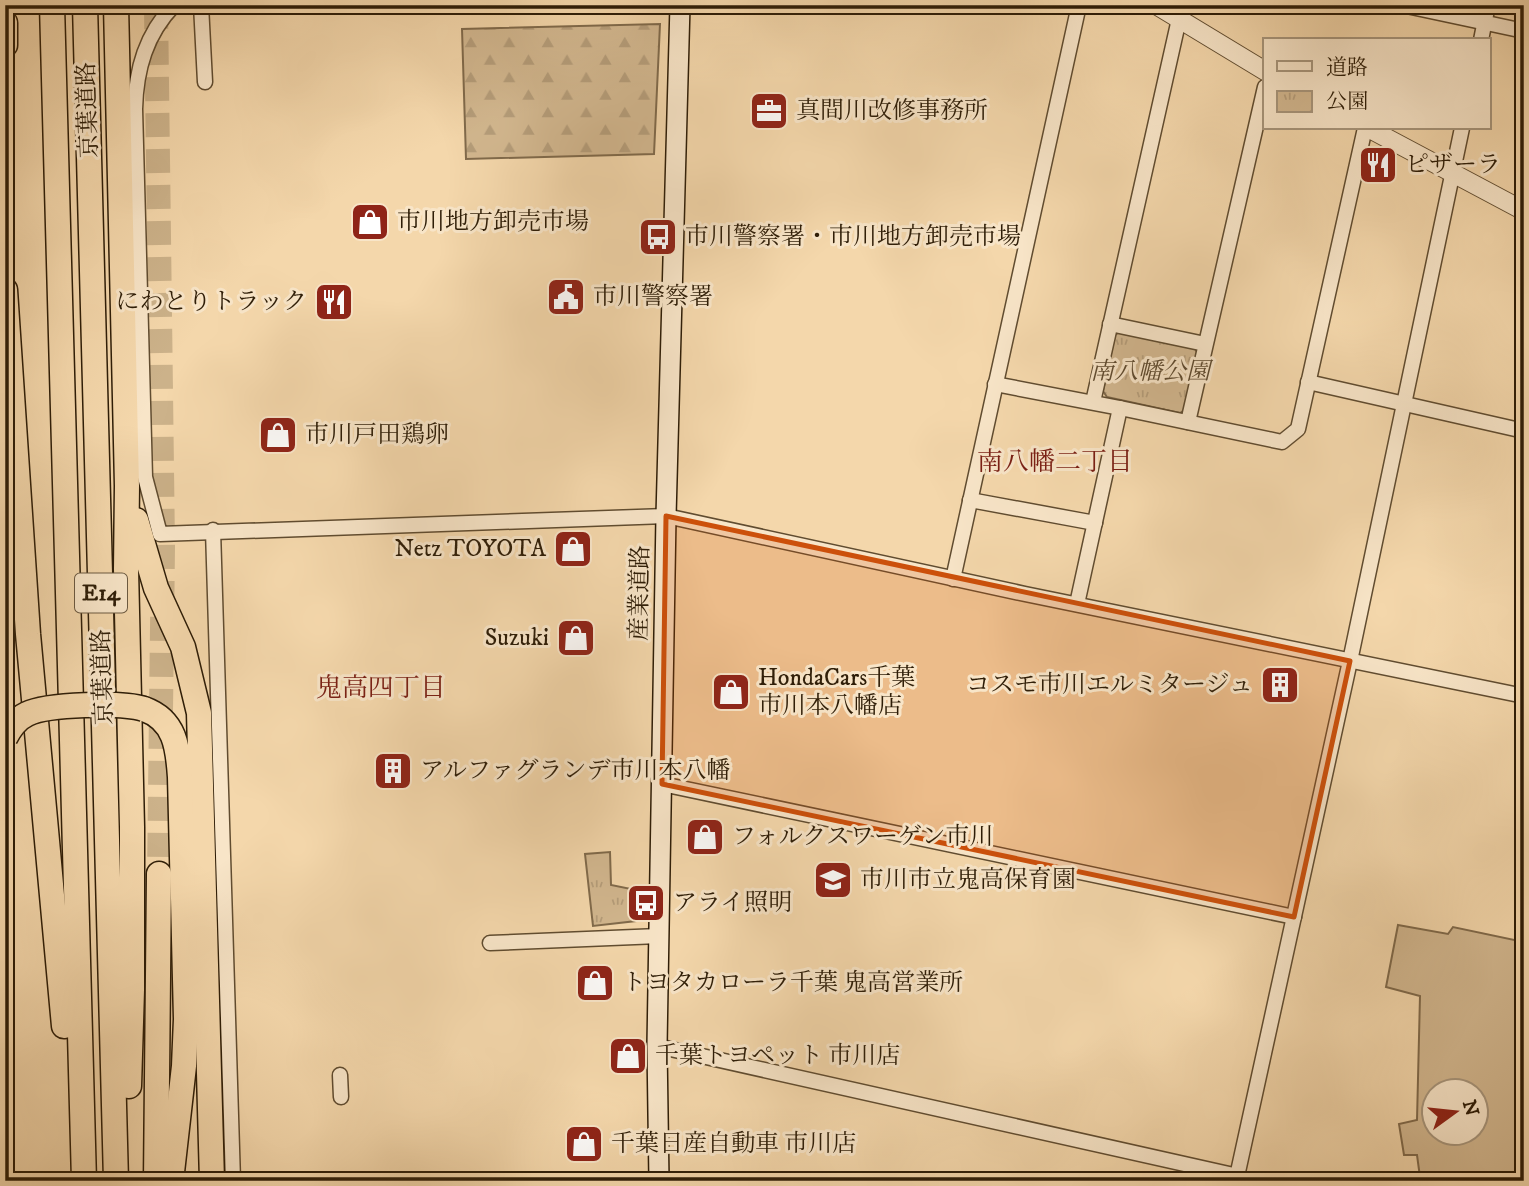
<svg xmlns="http://www.w3.org/2000/svg" width="1529" height="1186" viewBox="0 0 1529 1186" font-family="'IM FELL DW Pica','Noto Serif JP',serif">
	<style>
		.grass { fill: #d2b78f; stroke: #806a4b; stroke-width: 2; fill-rule: evenodd }
		.forest { fill: url(#forest-firs); stroke: #806a4b; stroke-width: 2 }
		.park { fill: url(#park-tufts); stroke: #806a4b; stroke-width: 2 }
		.lines { fill: none; stroke-linecap: round; stroke-linejoin: round }
		.motorway-tunnel { stroke: #ccb28a; stroke-width: 24; stroke-dasharray: 24 12; stroke-linecap: butt }
		.minor-casing { stroke: #604c30; stroke-width: 17 }
		.tertiary-casing { stroke: #604c30; stroke-width: 20 }
		.secondary-casing { stroke: #2e1d07; stroke-width: 22 }
		.motorway-casing { stroke: #2e1d07; stroke-width: 27 }
		.minor { stroke: #f8e5c8; stroke-width: 14 }
		.tertiary { stroke: #f8e5c8; stroke-width: 18 }
		.secondary { stroke: #f8e5c8; stroke-width: 19 }
		.motorway { stroke: #f4d7ab; stroke-width: 24 }
		.motorway-bridge-casing { stroke: #2e1d07; stroke-width: 27; stroke-linecap: butt }
		.motorway-bridge { stroke: #f4d7ab; stroke-width: 24 }
		.marked { fill: #cc500b; fill-opacity: 0.2; stroke: #cc500b; stroke-width: 5; stroke-linejoin: round }
		.labels { text-anchor: middle; dominant-baseline: central; stroke-width: 6; stroke-linejoin: round; paint-order: stroke }
		.shield { fill: #f8e5c8; stroke: #6b5941; stroke-width: 2 }
		.shield-label { font-size: 23px; font-weight: bold; fill: #2e1d07 }
		.street-label { font-size: 24px; fill: #2e1d07; stroke: #f8e5c8 }
		.poi-label { font-size: 24px; fill: #2e1d07; stroke: #f8e5c8; text-anchor: start }
		.park-label { font-size: 24px; font-style: italic; fill: #5f4b30; stroke: #f8e5c8 }
		.neighbourhood-label { font-size: 26px; fill: #7a1f14; stroke: #f8e5c8 }
	</style>
	<defs>
		<pattern id="forest-firs" width="22" height="20" patternUnits="userSpaceOnUse" patternTransform="scale(1.75)"><rect width="22" height="20" fill="#d2b78f"/><path d="M5 1l3.5 6h-7zM16 11l3.5 6h-7z" fill="#b59d7a"/></pattern>
		<pattern id="park-tufts" width="24" height="20" patternUnits="userSpaceOnUse" patternTransform="scale(1.75)"><rect width="24" height="20" fill="#d2b78f"/><path d="M3 7l-1-3M5 7V3M7 7l1-3M15 17l-1-3M17 17v-4M19 17l1-3" fill="none" stroke="#b59d7a"/></pattern>
	</defs>
	<rect width="100%" height="100%" fill="#f4d7ab"/>
	<filter id="stains"><feTurbulence type="fractalNoise" baseFrequency=".00286" numOctaves="4"/><feColorMatrix values="0 0 0 0 .2 0 0 0 0 .09 0 0 0 0 .02 0 0 0 .5 -.17"/></filter>
	<radialGradient id="worn" r=".72"><stop offset=".6" stop-color="#630" stop-opacity="0"/><stop offset="1" stop-color="#630" stop-opacity=".3"/></radialGradient>
	<path class="grass" d="M 1398,925 L 1448,934 L 1453,927 L 1524,942 L 1524,1181 L 1435,1181 L 1434,1175 L 1420,1177 L 1417,1155 L 1404,1155 L 1399,1124 L 1417,1120 L 1420,996 L 1386,987 ZM 1434,1092 L 1476,1092 L 1476,1134 L 1434,1134 Z"/>
	<polygon class="forest" points="660,24 654,154 466,159 462,29"/>
	<g class="park">
		<polygon points="1121,331 1194,347 1198,354 1186,409 1180,413 1107,397 1103,391 1115,335"/>
		<polygon points="610,852 611,885 636,890 636,921 593,926 585,854"/>
	</g>
	<g class="lines">
		<polyline class="motorway-tunnel" points="156,5 163,547 159,874"/>
		<defs>
			<g id="minor">
				<path d="M 174,5 C 146,34 136,69 135,109 L 145,477 L 160,534 L 666,516 L 1025,594 L 1524,696"/>
				<polyline points="201,5 205,82"/>
				<polyline points="1402,5 1524,31"/>
				<polyline points="1481,40 1488,5"/>
				<polyline points="1110,324 1205,344"/>
				<polyline points="1308,382 1524,431"/>
				<polyline points="995,384 1120,408 1282,442 1298,429 1365,128"/>
				<polyline points="1093,402 1179,19"/>
				<polyline points="1188,422 1265,87"/>
				<polyline points="970,500 1095,523"/>
				<polyline points="213,530 233,1181"/>
				<polyline points="953,579 1079,5"/>
				<polyline points="1077,604 1120,408"/>
				<polyline points="662,784 1294,917"/>
				<polyline points="490,943 659,936"/>
				<polyline points="657,1046 1238,1176"/>
				<polyline points="340,1075 341,1097"/>
				<polyline points="1236,1181 1350,661 1462,128"/>
			</g>
			<g id="tertiary">
				<polyline points="1156,5 1265,71"/>
				<polyline points="1368,128 1524,211"/>
			</g>
			<polyline id="secondary" points="659,1181 657,1046 666,516 680,5"/>
			<g id="motorway">
				<polyline points="52,5 84,1181"/>
				<polyline points="85,5 116,1181"/>
				<polyline points="116,5 127,486 126,569 132,827 132,990 129,1086"/>
				<polyline points="5,23 5,45"/>
				<polyline points="5,290 28,634 64,1026"/>
				<polyline points="136,520 156,588 183,647 199,713 212,1181"/>
				<path d="M 144,709 C 175,720 178,747 180,777 L 186,1019 L 184,1066 L 171,1181"/>
				<polyline points="156,1181 159,874"/>
			</g>
		</defs>
		<use href="#minor" class="minor-casing"/>
		<use href="#tertiary" class="tertiary-casing"/>
		<use href="#secondary" class="secondary-casing"/>
		<use href="#motorway" class="motorway-casing"/>
		<use href="#minor" class="minor"/>
		<use href="#tertiary" class="tertiary"/>
		<use href="#secondary" class="secondary"/>
		<use href="#motorway" class="motorway"/>
		<defs>
			<path id="motorway-bridge" d="M 5,738 C 10,728 16,719 27,714 C 47,704 122,702 144,709"/>
		</defs>
		<use href="#motorway-bridge" class="motorway-bridge-casing"/>
		<use href="#motorway-bridge" class="motorway-bridge"/>
	</g>
	<path class="marked" d="M 666,516 L 1350,661 L 1294,917 L 662,784 Z"/>
	<defs>
		<symbol id="office-square" viewBox="-11 -11 22 22"><rect x="-9" y="-9" width="18" height="18" rx="4" fill="#8f2418" stroke="#f8e5c8"/><path d="M-6-3h4V-5.5h4V-3h4V5H-6ZM-1-4.5V-3h2v-1.5ZM-6 0V1H6V0Z" fill="#fff"/></symbol>
		<symbol id="restaurant-square" viewBox="-11 -11 22 22"><rect x="-9" y="-9" width="18" height="18" rx="4" fill="#8f2418" stroke="#f8e5c8"/><path d="M-5-6h1v4h1v-4h1v4h1v-4h1v5L-1.5 .5V6h-2V.5L-5-1ZM5-6V6H3V1.5H1.5Q1.5-4 5-6Z" fill="#fff"/></symbol>
		<symbol id="shop-square" viewBox="-11 -11 22 22"><rect x="-9" y="-9" width="18" height="18" rx="4" fill="#8f2418" stroke="#f8e5c8"/><path d="M-5-2.5h2.3a2.7 3.5 0 0 1 5.4 0H5L5.5 6h-11ZM-1.5-2.5h3a1.5 2.3 0 0 0-3 0Z" fill="#fff"/></symbol>
		<symbol id="bus-square" viewBox="-11 -11 22 22"><rect x="-9" y="-9" width="18" height="18" rx="4" fill="#8f2418" stroke="#f8e5c8"/><path d="M-5-6H5V4H4V6H2V4H-2V6H-4V4H-5ZM-3.5-4V0h7V-4ZM-3.5 1.2v1.5H-2V1.2ZM2 1.2v1.5H3.5V1.2Z" fill="#fff"/></symbol>
		<symbol id="civic-square" viewBox="-11 -11 22 22"><rect x="-9" y="-9" width="18" height="18" rx="4" fill="#8f2418" stroke="#f8e5c8"/><path d="M-.6-6.5H3V-4.5H.6V-3L4-1V1h2V6H-6V1h2V-1L-.6-3ZM-1.2 2.5V6h2.4V2.5Z" fill="#fff"/></symbol>
		<symbol id="building-square" viewBox="-11 -11 22 22"><rect x="-9" y="-9" width="18" height="18" rx="4" fill="#8f2418" stroke="#f8e5c8"/><path d="M-4-6H4V6H1V3H-1V6H-4ZM-2.5-4.3h1.7v1.8h-1.7ZM.8-4.3h1.7v1.8H.8ZM-2.5-1h1.7V.8h-1.7ZM.8-1h1.7V.8H.8Z" fill="#fff"/></symbol>
		<symbol id="school-square" viewBox="-11 -11 22 22"><rect x="-9" y="-9" width="18" height="18" rx="4" fill="#8f2418" stroke="#f8e5c8"/><path d="M0-5L7-2L0 1L-7-2ZM-4 1L0 2.5L4 1V4Q0 6-4 4Z" fill="#fff"/></symbol>
	</defs>
	<g fill-rule="evenodd">
		<use href="#office-square" x="747" y="89" width="44" height="44"/>
		<use href="#restaurant-square" x="1356" y="143" width="44" height="44"/>
		<use href="#shop-square" x="348" y="200" width="44" height="44"/>
		<use href="#bus-square" x="636" y="215" width="44" height="44"/>
		<use href="#civic-square" x="544" y="275" width="44" height="44"/>
		<use href="#restaurant-square" x="312" y="280" width="44" height="44"/>
		<use href="#shop-square" x="256" y="413" width="44" height="44"/>
		<use href="#shop-square" x="551" y="527" width="44" height="44"/>
		<use href="#shop-square" x="554" y="616" width="44" height="44"/>
		<use href="#building-square" x="1258" y="663" width="44" height="44"/>
		<use href="#shop-square" x="709" y="670" width="44" height="44"/>
		<use href="#building-square" x="371" y="749" width="44" height="44"/>
		<use href="#shop-square" x="683" y="815" width="44" height="44"/>
		<use href="#school-square" x="811" y="858" width="44" height="44"/>
		<use href="#bus-square" x="624" y="881" width="44" height="44"/>
		<use href="#shop-square" x="573" y="961" width="44" height="44"/>
		<use href="#shop-square" x="606" y="1034" width="44" height="44"/>
		<use href="#shop-square" x="562" y="1122" width="44" height="44"/>
	</g>
	<g class="labels">
		<rect class="shield" x="75" y="573.5" width="52" height="39" rx="5"/>
		<g class="shield-label">
			<text x="101" y="593">E14</text>
		</g>
		<g class="street-label">
			<text transform="translate(88 110) rotate(-92)">京葉道路</text>
			<text transform="translate(640 593) rotate(-89)">産業道路</text>
			<text transform="translate(103 677) rotate(-92)">京葉道路</text>
		</g>
		<g class="poi-label">
			<text x="796" y="111">真間川改修事務所</text>
			<text x="1405" y="165">ピザーラ</text>
			<text x="397" y="222">市川地方卸売市場</text>
			<text x="685" y="237">市川警察署・市川地方卸売市場</text>
			<text x="593" y="297">市川警察署</text>
			<text x="307" y="302" text-anchor="end">にわとりトラック</text>
			<text x="305" y="435">市川戸田鶏卵</text>
			<text x="546" y="549" text-anchor="end">Netz TOYOTA</text>
			<text x="549" y="638" text-anchor="end">Suzuki</text>
			<text x="758" y="678">HondaCars千葉<tspan x="758" dy="28">市川本八幡店</tspan></text>
			<text x="1253" y="685" text-anchor="end">コスモ市川エルミタージュ</text>
			<text x="420" y="771">アルファグランデ市川本八幡</text>
			<text x="732" y="837">フォルクスワーゲン市川</text>
			<text x="860" y="880">市川市立鬼高保育園</text>
			<text x="673" y="903">アライ照明</text>
			<text x="622" y="983">トヨタカローラ千葉 鬼高営業所</text>
			<text x="655" y="1056">千葉トヨペット 市川店</text>
			<text x="611" y="1144">千葉日産自動車 市川店</text>
		</g>
		<g class="park-label">
			<text x="1150" y="372">南八幡公園</text>
		</g>
		<g class="neighbourhood-label">
			<text x="1055" y="462">南八幡二丁目</text>
			<text x="381" y="688">鬼高四丁目</text>
		</g>
	</g>
	<rect width="1529" height="1186" fill="none" stroke="#f4d7ab" stroke-width="28"/>
	<rect x="7" y="7" width="1515" height="1172" fill="none" stroke="#2e1d07" stroke-width="3.5"/>
	<rect x="14" y="14" width="1501" height="1158" fill="none" stroke="#2e1d07" stroke-width="2"/>
	<rect x="1263" y="38" width="228" height="91" fill="#f8e5c8" stroke="#a7957b" stroke-width="2"/>
	<rect x="1277" y="61" width="35" height="10" fill="#f8e5c8" stroke="#a7957b" stroke-width="2"/>
	<text x="1326" y="74" font-size="21" fill="#2e1d07">道路</text>
	<rect x="1277" y="91" width="35" height="21" fill="url(#park-tufts)" stroke="#a7957b" stroke-width="2"/>
	<text x="1326" y="108" font-size="21" fill="#2e1d07">公園</text>
	<g transform="translate(1455 1112) rotate(75)"><circle r="33" fill="#f8e5c8" stroke="#a7957b" stroke-width="2"/>
	<path d="M0-5L12 26L0 18L-12 26Z" fill="#8f2418"/>
	<text y="-10" font-size="19" font-weight="bold" text-anchor="middle" fill="#2e1d07">N</text>
	</g>
	<rect width="100%" height="100%" filter="url(#stains)"/>
	<rect width="100%" height="100%" fill="url(#worn)"/>
</svg>
